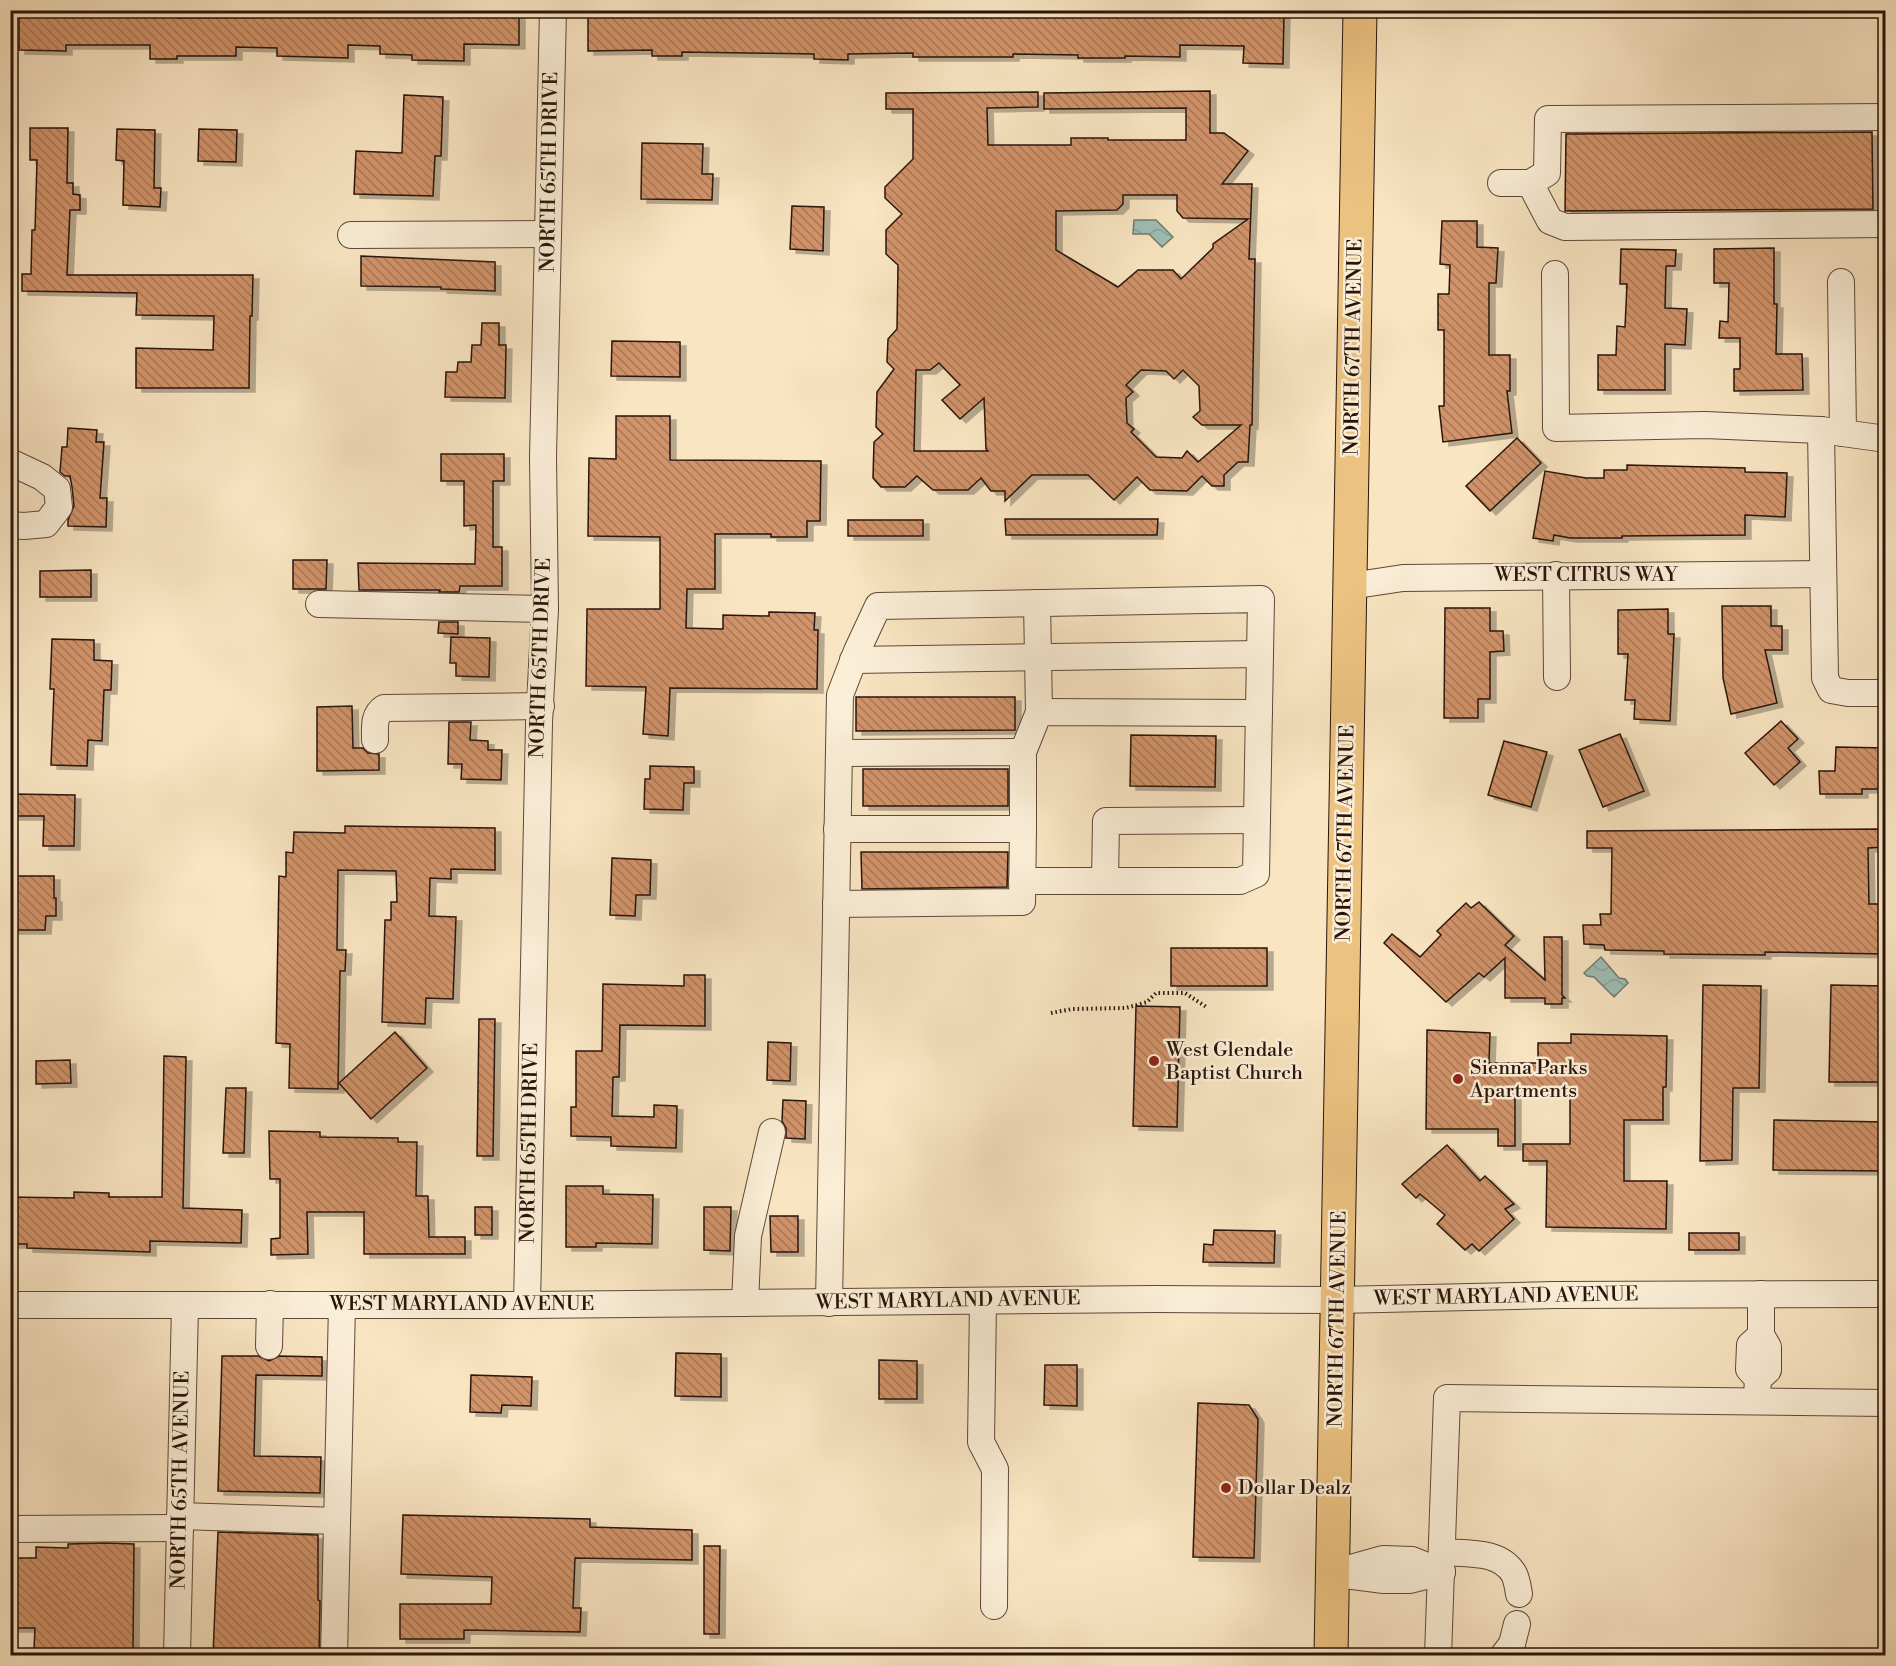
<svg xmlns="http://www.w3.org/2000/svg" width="1896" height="1666" viewBox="0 0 1896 1666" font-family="'Libre Bodoni',serif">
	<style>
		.water { fill: url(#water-waves); stroke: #6f7b72; stroke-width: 1.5 }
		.building { fill: url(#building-back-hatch); stroke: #29140a; stroke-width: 1.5; fill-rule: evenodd; filter: url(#shadow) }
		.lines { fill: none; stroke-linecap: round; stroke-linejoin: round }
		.minor-casing { stroke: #5d4838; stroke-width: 28 }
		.major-casing { stroke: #29140a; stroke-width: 35 }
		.path { stroke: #29140a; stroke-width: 4; stroke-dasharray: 1.5 3; stroke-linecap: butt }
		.minor { stroke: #fbeed7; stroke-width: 26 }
		.major { stroke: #ecc281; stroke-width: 33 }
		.poi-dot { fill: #8f2418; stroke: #fbeed7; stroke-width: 2 }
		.labels { text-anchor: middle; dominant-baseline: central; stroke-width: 5; stroke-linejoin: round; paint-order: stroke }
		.street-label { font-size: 20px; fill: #29140a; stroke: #fbeed7 }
		.poi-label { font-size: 20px; fill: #29140a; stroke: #fbeed7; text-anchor: start }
	</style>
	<defs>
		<pattern id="water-waves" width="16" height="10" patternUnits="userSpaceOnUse" patternTransform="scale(1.5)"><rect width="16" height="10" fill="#9ebfb7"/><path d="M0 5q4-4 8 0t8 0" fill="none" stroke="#88a39c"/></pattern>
		<pattern id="building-back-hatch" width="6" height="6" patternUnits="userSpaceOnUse" patternTransform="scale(1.5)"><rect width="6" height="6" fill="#d1936b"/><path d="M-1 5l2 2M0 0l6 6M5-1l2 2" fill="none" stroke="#aa7756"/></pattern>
		<filter id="shadow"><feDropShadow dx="6" dy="4" stdDeviation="0" flood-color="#0004"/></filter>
	</defs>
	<rect width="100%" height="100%" fill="#f9e5c2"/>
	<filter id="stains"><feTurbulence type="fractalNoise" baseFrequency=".00333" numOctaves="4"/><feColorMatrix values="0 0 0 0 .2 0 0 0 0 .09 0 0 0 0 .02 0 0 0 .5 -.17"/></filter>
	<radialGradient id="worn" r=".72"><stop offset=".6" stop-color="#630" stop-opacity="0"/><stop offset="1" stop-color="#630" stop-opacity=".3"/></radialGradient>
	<g class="water">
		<polygon points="1134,220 1156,220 1173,237 1162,247 1149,234 1133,234"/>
		<polygon points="1601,957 1619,978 1625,979 1628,983 1614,997 1594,977 1587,976 1584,973"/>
	</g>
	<g class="building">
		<polygon points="588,10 619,10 619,17 690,16 690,12 746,13 746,11 1022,14 1022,11 1069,12 1069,16 1133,16 1133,14 1244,16 1244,13 1284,14 1283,64 1243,63 1244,46 1180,45 1180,57 1125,56 1125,58 1078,58 1078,55 1013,54 1013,57 913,57 913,53 848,54 848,60 814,59 814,54 682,52 682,56 652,56 652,50 588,51"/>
		<polygon points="19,12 178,16 178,18 304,17 304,13 412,15 473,14 473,12 519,13 519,45 464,44 464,61 412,60 412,55 380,54 380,46 348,45 348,58 277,56 277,48 236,47 236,56 177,56 177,59 150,59 150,45 66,45 66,51 19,50"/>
		<path d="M 1210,91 L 1210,133 L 1224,133 L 1248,151 L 1222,184 L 1252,184 L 1249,259 L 1255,259 L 1252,425 L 1250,425 L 1248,462 L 1238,462 L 1224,475 L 1224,486 L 1212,486 L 1202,476 L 1187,491 L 1150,490 L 1137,477 L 1114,500 L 1088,475 L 1032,475 L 1005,501 L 1005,491 L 991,491 L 981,478 L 968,490 L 933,490 L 917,476 L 905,487 L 881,487 L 873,478 L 874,442 L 883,434 L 876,427 L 877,392 L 894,369 L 887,362 L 888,339 L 897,329 L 898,265 L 886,254 L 886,230 L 902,214 L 885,198 L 885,187 L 913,159 L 913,109 L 886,109 L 886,93 L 1038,92 L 1038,107 L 987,108 L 988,145 L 1071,145 L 1071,138 L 1108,138 L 1108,140 L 1186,140 L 1186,108 L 1044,109 L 1044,93 ZM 1123,195 L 1177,195 L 1177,211 L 1183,218 L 1248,219 L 1213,244 L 1213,248 L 1181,279 L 1173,270 L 1138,270 L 1118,287 L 1056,250 L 1056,211 L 1117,210 L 1123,204 ZM 939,363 L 960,385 L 942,400 L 960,419 L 984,398 L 986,449 L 988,451 L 914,451 L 916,370 L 930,370 ZM 1141,370 L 1166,371 L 1174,379 L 1183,370 L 1199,386 L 1200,411 L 1193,417 L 1202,425 L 1241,425 L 1198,462 L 1187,451 L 1182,458 L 1156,457 L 1131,432 L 1134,429 L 1127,423 L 1126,398 L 1133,392 L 1126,385 Z"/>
		<polygon points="404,95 443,97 441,156 435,156 433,196 354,194 356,151 402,153"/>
		<polygon points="30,128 68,128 67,183 73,183 73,194 80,195 80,210 70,210 67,275 253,275 252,316 250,316 249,388 136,388 136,348 213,350 214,316 136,315 137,293 22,291 22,274 31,274 32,230 35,230 37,160 30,160"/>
		<polygon points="117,129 155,130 154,188 161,188 160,207 123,205 124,161 116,160"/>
		<polygon points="199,129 237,130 236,162 198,161"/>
		<polygon points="1872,132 1873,209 1565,211 1566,134"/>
		<polygon points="642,143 703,144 702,174 713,174 712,200 641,199"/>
		<polygon points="792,206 824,207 823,251 790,249"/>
		<polygon points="1442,221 1477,221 1477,247 1498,248 1496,283 1489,283 1489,355 1510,355 1510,391 1507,391 1512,433 1443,442 1439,406 1444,406 1444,330 1438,330 1438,294 1449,294 1450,265 1440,264"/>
		<polygon points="1774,248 1774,304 1777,304 1776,354 1802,354 1803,390 1734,391 1734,369 1740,369 1740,338 1719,338 1720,321 1728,322 1729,283 1714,283 1714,249"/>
		<polygon points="1621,249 1676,250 1675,266 1666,266 1665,308 1687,309 1685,345 1665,344 1665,390 1598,390 1598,355 1616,355 1617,326 1625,327 1627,284 1620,284"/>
		<polygon points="361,256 495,262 495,291 441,289 441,287 361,286"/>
		<polygon points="482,323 499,323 499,345 506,345 505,398 445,397 446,372 457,372 458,362 471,362 472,345 481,345"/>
		<polygon points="612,341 680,342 680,377 611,376"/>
		<polygon points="616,416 670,416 670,460 821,461 820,521 807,521 807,537 771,537 771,534 715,534 715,589 687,589 686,628 723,629 723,615 769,616 769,612 815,613 814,630 818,630 817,689 670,688 668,736 643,734 646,687 586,686 587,609 660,609 660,537 588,536 589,458 616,459"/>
		<polygon points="68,428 97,430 96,442 104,442 100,498 107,498 106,527 68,526 68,520 74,506 72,487 70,476 65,476 60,472 62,447 67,447"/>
		<polygon points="1517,438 1541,463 1490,511 1466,486"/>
		<polygon points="441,454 504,454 504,481 493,481 493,547 502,547 502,586 460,586 459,592 439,592 440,590 359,590 358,563 475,564 476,525 464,526 464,481 441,481"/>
		<polygon points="1627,465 1745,468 1745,472 1787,473 1785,517 1745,515 1745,535 1622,536 1622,538 1570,538 1554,535 1553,541 1533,538 1545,471 1586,478 1604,478 1604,470 1627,470"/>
		<polygon points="1005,519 1158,519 1157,535 1006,535"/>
		<rect x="848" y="520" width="75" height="16"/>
		<polygon points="293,560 327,560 326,589 293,589"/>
		<polygon points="91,570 91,597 40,597 40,571"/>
		<polygon points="1722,606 1771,606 1771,626 1782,626 1782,650 1765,650 1777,703 1731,714 1723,678"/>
		<polygon points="1445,608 1490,608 1490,631 1503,631 1504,651 1490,652 1490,699 1478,699 1478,718 1444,718"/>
		<polygon points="1668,609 1668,634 1674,634 1670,721 1634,719 1635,700 1625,700 1628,654 1618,654 1618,610"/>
		<polygon points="439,622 458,622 458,634 438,633"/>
		<polygon points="451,637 490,638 489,677 456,676 456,663 450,663"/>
		<polygon points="52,639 94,640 94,660 112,661 111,690 104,690 102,741 88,740 87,766 51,765 54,689 50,689"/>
		<polygon points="856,697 1015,697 1015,730 856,731"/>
		<polygon points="352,706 353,748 363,748 368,753 379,754 379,770 317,771 317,707"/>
		<polygon points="1781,721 1798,739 1788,748 1800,762 1774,785 1745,753"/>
		<polygon points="449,722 471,722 470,740 488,741 488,750 502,750 501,780 461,779 462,764 448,764"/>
		<polygon points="1620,734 1644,791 1603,807 1579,750"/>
		<polygon points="1131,735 1216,736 1215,787 1130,786"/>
		<polygon points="1504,741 1547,752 1531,807 1488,795"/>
		<polygon points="1836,747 1886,748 1886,789 1862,789 1862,794 1820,794 1819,771 1835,771"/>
		<polygon points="650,766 694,767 694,783 684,783 683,810 644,809 645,779 650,779"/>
		<rect x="863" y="769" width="145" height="37"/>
		<polygon points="12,794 75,795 74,846 43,846 44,816 12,816"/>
		<polygon points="345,826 495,828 495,870 451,869 451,879 430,878 429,916 456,917 453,999 426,998 425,1024 382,1022 385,920 391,920 391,902 397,902 396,871 338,870 337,950 346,950 345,971 340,971 338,1089 289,1088 290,1044 276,1043 279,876 286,877 286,852 293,853 294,832 345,833"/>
		<polygon points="1886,829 1886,847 1868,848 1869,904 1886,904 1886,954 1765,952 1765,955 1664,954 1664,951 1605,950 1604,945 1584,944 1583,925 1601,925 1600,914 1611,914 1612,848 1587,848 1587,831"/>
		<polygon points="861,852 1008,852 1007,887 862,889"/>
		<polygon points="612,858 651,860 650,895 636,895 635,916 610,915"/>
		<polygon points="12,876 54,876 54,898 56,898 56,916 46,916 45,930 12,930"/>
		<polygon points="1479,902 1514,936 1505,945 1545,980 1544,937 1562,937 1562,995 1565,998 1562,998 1562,1004 1545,1004 1545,998 1505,998 1505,958 1484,977 1479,973 1446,1002 1384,943 1392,934 1420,957 1441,935 1437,931 1466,903 1471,908"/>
		<rect x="1171" y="948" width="96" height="38"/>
		<polygon points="684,975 705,975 705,1026 620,1025 619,1077 613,1077 612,1116 654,1117 654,1105 677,1106 676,1148 611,1146 611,1137 571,1136 571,1107 576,1107 576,1051 602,1051 603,984 684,986"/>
		<polygon points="1703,985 1761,986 1759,1088 1733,1088 1732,1160 1700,1161"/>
		<polygon points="1831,985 1886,986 1886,1082 1829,1082"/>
		<polygon points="1136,1006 1180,1007 1177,1127 1133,1126"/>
		<polygon points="479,1019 495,1019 493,1156 477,1156"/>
		<polygon points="1427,1030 1490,1033 1489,1063 1538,1063 1538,1043 1571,1043 1571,1034 1667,1036 1666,1087 1663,1087 1663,1120 1624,1120 1624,1181 1667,1181 1666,1229 1546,1227 1547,1161 1523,1161 1523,1144 1570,1144 1570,1093 1515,1093 1515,1146 1498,1146 1498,1129 1426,1129"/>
		<polygon points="395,1032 427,1068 371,1119 339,1083"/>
		<polygon points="768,1042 791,1043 790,1081 767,1080"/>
		<polygon points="164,1056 186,1057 183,1208 242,1210 241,1243 150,1241 150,1252 27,1248 27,1244 10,1244 10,1197 74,1198 74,1192 109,1193 109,1197 162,1197"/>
		<polygon points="70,1060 71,1083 36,1084 36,1061"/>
		<polygon points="226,1088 246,1088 244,1153 223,1153"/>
		<polygon points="783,1100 806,1101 805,1139 786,1138 786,1128 782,1121"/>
		<polygon points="1774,1120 1886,1122 1886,1171 1773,1170"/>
		<polygon points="269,1131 320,1132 320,1137 398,1138 398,1142 417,1142 416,1196 428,1196 429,1237 465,1237 465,1254 364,1254 364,1212 307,1212 308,1254 271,1255 271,1239 280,1238 280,1179 270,1179"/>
		<polygon points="1447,1145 1480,1181 1485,1176 1514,1204 1505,1209 1514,1219 1479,1251 1472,1244 1465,1250 1437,1224 1445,1215 1420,1194 1416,1198 1402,1184"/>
		<polygon points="566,1186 603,1186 603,1194 653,1195 652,1244 596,1243 596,1247 566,1247"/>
		<rect x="475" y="1207" width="17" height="28"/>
		<polygon points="704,1207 731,1207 730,1251 704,1250"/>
		<polygon points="770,1216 798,1216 798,1252 771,1252"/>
		<polygon points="1214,1230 1275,1231 1274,1263 1203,1262 1204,1244 1213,1245"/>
		<rect x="1689" y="1233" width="50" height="17"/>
		<polygon points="676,1353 721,1354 721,1397 675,1396"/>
		<polygon points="222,1356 259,1356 269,1361 279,1356 322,1357 322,1376 256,1375 254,1456 321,1457 320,1493 218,1491"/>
		<polygon points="879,1360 917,1361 917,1399 879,1399"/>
		<polygon points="1045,1365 1077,1365 1077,1406 1044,1405"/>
		<polygon points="471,1375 532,1377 531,1406 502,1405 501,1413 470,1412"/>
		<polygon points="1198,1403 1249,1405 1258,1419 1254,1558 1193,1557"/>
		<polygon points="403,1515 590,1519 590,1527 692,1530 692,1560 575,1558 573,1608 581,1608 580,1632 464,1630 464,1639 400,1639 400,1604 491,1604 492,1577 401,1574"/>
		<polygon points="218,1532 318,1535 318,1600 320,1601 319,1656 213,1656"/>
		<polygon points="105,1543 134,1544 133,1650 34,1649 35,1628 10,1628 10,1558 36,1558 36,1547 68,1548 68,1544"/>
		<polygon points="704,1546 720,1546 719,1634 704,1634"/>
	</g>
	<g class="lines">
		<defs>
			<g id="minor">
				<polyline points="1886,117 1548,119 1547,173 1530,183 1550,221 1565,227 1886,224"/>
				<polyline points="1501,183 1530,183"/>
				<polyline points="351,235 548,234"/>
				<polyline points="1555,274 1556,428 1705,425 1821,430 1886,439"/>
				<polyline points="1841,282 1843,433"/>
				<polyline points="1821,430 1825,678 1831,690 1848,693 1886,693"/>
				<polyline points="10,462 42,477 57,489 59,507 46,524 24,526 10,525"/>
				<polyline points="1556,575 1557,677"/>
				<polyline points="1350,586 1403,578 1823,574"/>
				<polyline points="1037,603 1039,712"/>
				<polyline points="319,604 545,609"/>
				<polyline points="853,660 1260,654"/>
				<path d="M 375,740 C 375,728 373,715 384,708 L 541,706"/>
				<polyline points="1023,752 1039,712 1259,713"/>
				<polyline points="839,753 1023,752 1023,829"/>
				<polyline points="1105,881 1106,821 1257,820"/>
				<polyline points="836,904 1022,902 1023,829 837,829"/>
				<polyline points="983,1302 981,1442 995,1469 994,1606"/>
				<polyline points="745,1303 748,1236 772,1132"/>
				<polyline points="829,1303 840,695 857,651 878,606 1261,599 1256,874 1240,881 1022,881"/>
				<polyline points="10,1305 527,1305 1155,1299 1338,1300 1555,1295 1886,1294"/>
				<polyline points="527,1305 539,723 545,609 543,457 553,10"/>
				<polyline points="269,1346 270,1304"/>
				<polyline points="1758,1379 1768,1370 1768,1347 1761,1335 1761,1294"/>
				<polyline points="1757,1395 1758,1379 1749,1369 1750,1345 1761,1335"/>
				<polyline points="180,1516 337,1521"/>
				<polyline points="10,1529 180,1528"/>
				<path d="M 1442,1552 C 1467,1554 1500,1550 1514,1574 C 1517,1580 1518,1588 1519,1594"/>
				<polyline points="1333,1573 1383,1559 1412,1560 1442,1572"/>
				<polyline points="1345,1575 1384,1580 1410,1580 1442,1572"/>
				<polyline points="177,1656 185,1305"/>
				<polyline points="334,1656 342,1305"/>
				<polyline points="1438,1656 1447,1398 1886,1403"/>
				<polyline points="1503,1656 1512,1644 1517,1624"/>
			</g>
			<polyline id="major" points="1331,1656 1360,10"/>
		</defs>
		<use href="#minor" class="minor-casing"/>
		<use href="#major" class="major-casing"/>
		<polyline class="path" points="1051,1013 1072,1009 1126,1008 1147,1002 1156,993 1185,993 1208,1008"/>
		<use href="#minor" class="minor"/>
		<use href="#major" class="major"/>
	</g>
	<g class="poi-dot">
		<circle cx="1154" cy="1061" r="6"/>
		<circle cx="1458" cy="1079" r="6"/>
		<circle cx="1226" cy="1488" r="6"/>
	</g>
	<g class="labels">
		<g class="street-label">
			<text transform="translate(550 172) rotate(-89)">NORTH 65TH DRIVE</text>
			<text transform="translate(1354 347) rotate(-89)">NORTH 67TH AVENUE</text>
			<text x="1586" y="575">WEST CITRUS WAY</text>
			<text transform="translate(541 658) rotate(-88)">NORTH 65TH DRIVE</text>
			<text transform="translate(1346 833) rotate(-89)">NORTH 67TH AVENUE</text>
			<text transform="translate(530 1143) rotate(-89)">NORTH 65TH DRIVE</text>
			<text transform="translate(1506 1297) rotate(-1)">WEST MARYLAND AVENUE</text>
			<text transform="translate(948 1301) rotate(-1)">WEST MARYLAND AVENUE</text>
			<text x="462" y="1304">WEST MARYLAND AVENUE</text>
			<text transform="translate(1338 1319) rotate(-89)">NORTH 67TH AVENUE</text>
			<text transform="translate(181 1480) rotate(-89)">NORTH 65TH AVENUE</text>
		</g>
		<g class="poi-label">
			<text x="1166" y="1050">West Glendale<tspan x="1166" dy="23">Baptist Church</tspan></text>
			<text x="1470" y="1068">Sienna Parks<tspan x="1470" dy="23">Apartments</tspan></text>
			<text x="1238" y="1488">Dollar Dealz</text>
		</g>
	</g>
	<rect width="1896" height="1666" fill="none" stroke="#f9e5c2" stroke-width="36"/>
	<rect x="12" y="12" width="1872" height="1642" fill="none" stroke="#29140a" stroke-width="3"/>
	<rect x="18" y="18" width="1860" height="1630" fill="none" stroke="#29140a" stroke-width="1.5"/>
	<rect width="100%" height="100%" filter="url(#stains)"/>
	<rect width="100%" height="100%" fill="url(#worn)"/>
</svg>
